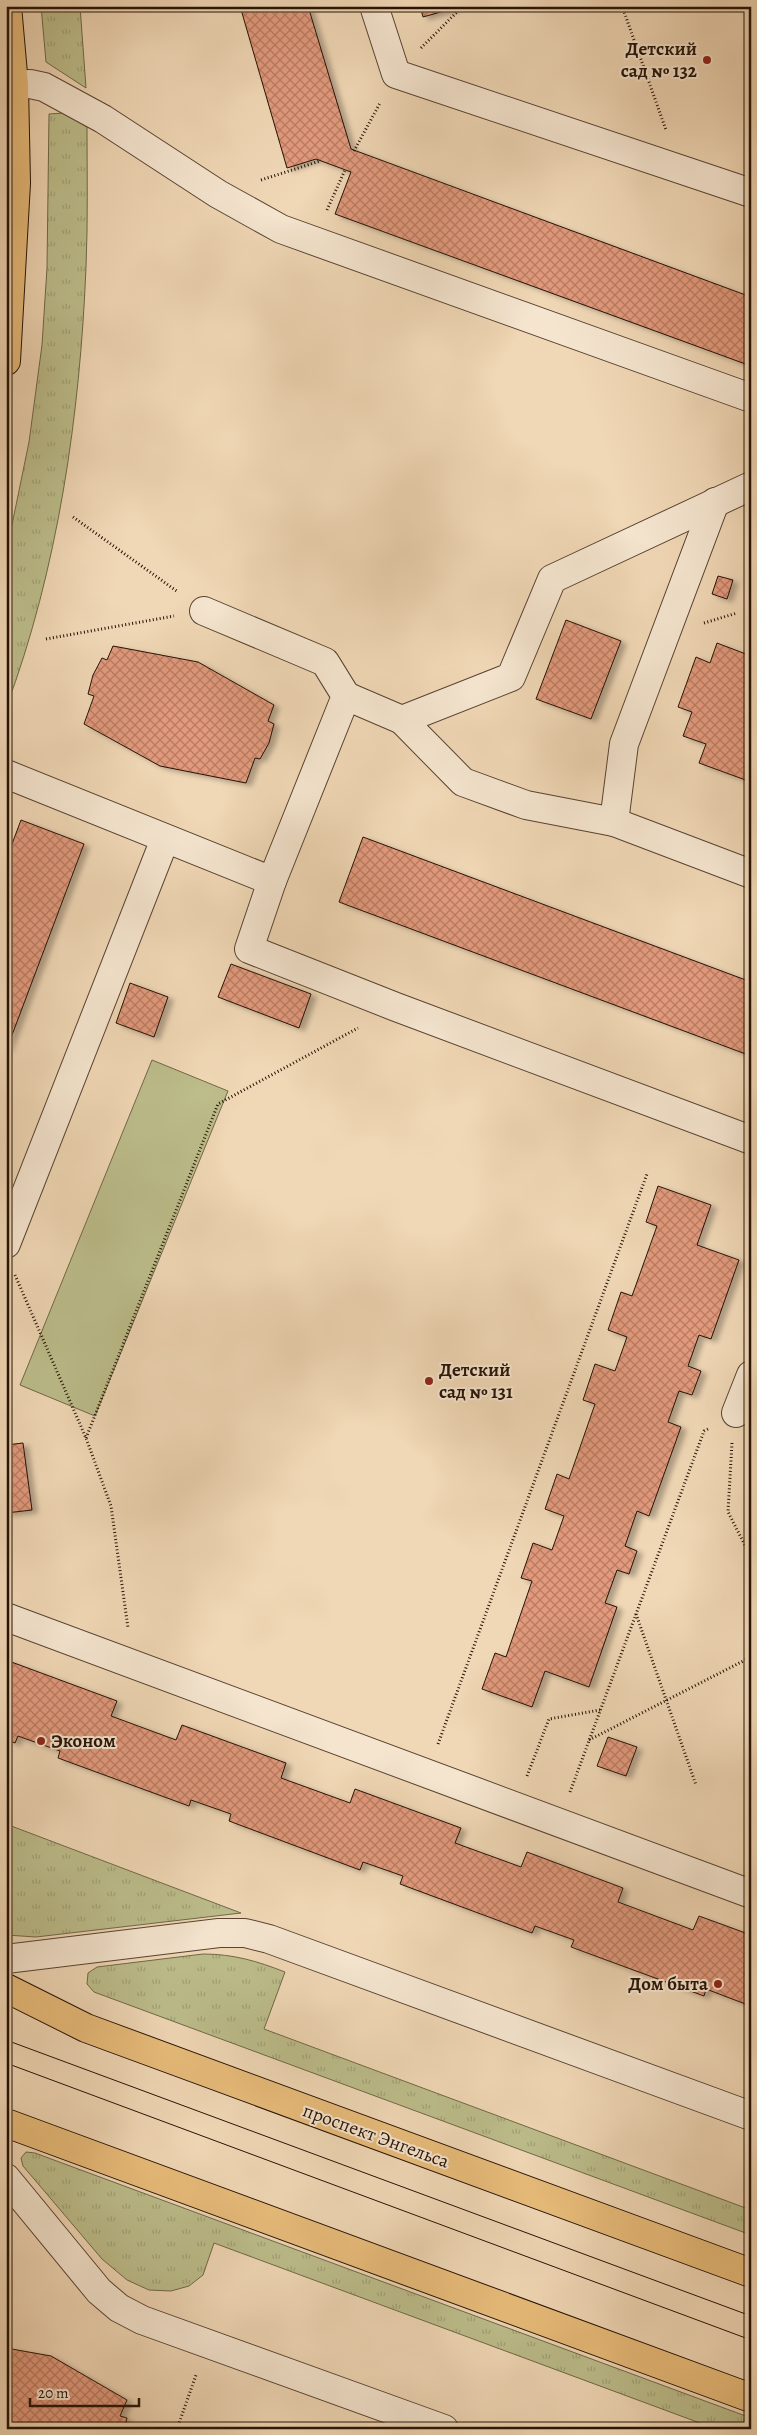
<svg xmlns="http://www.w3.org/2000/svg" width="757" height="2435" viewBox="0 0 757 2435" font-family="Alegreya,serif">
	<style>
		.grass { fill: url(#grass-tufts); stroke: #706848 }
		.park { fill: #bcbd8b; stroke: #706848 }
		.building { fill: url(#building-cross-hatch); stroke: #251206; filter: url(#shadow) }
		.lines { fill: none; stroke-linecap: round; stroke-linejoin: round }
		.minor-casing { stroke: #584332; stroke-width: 30 }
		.major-casing { stroke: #251206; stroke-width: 30 }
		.path { stroke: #251206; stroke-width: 3; stroke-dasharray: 1 2.5; stroke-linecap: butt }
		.minor { stroke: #f5e5cf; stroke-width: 28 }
		.major { stroke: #e8bc7a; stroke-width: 28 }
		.tram { stroke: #251206; stroke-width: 1 }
		.poi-dot { fill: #8f2418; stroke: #f5e5cf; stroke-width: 2 }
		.labels { text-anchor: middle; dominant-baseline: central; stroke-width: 4; stroke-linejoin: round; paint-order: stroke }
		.poi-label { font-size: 19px; font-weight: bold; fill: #251206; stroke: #f5e5cf; text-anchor: end }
		.street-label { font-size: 19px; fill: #251206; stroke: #f5e5cf }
	</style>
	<defs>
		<pattern id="grass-tufts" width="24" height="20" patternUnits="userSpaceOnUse" patternTransform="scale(1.25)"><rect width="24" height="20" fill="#bcbd8b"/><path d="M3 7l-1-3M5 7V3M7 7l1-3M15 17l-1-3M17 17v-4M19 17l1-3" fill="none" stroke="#a1a176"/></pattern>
		<pattern id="building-cross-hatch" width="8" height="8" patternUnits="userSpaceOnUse" patternTransform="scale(1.25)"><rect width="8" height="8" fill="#e2997b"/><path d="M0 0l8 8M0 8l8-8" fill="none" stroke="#b77b63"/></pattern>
		<filter id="shadow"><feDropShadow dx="5.5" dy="3" stdDeviation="2.5" flood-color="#0004"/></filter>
	</defs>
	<rect width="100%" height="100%" fill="#f0d7b5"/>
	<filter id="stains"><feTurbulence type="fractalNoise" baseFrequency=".004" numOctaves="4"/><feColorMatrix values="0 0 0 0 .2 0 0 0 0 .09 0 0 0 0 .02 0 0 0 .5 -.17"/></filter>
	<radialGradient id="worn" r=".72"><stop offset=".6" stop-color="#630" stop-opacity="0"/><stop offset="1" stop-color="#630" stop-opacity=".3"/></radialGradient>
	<g class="grass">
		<polygon points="41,6 80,6 86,88 46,62"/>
		<path d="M 64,113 L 87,127 C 87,174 88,221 86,267 C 80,415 58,569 6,708 L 6,554 L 29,442 L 42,345 L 47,268 L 49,114 Z"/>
		<polygon points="6,1824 241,1913 36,1937 6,1935"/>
		<path d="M 203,1954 C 233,1954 257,1961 285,1972 L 264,2029 L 751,2210 L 751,2235 L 94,1992 L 87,1984 L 88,1973 L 97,1967 Z"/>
		<polygon points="26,2152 35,2153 751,2418 751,2429 716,2429 214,2243 203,2275 189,2286 171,2291 149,2290 127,2280 102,2259 23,2166 21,2158"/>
	</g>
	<polygon class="park" points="152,1060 228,1091 95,1416 20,1385"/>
	<g class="building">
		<polygon points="240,6 308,6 351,149 751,297 751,366 335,214 351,172 316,159 287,168"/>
		<polygon points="420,6 455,6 455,8 423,17"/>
		<polygon points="718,576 733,580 727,599 712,594"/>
		<polygon points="566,620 621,641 591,719 536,699"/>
		<polygon points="717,643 751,656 751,782 699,763 706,744 683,736 692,712 678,707 696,657 710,663"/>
		<polygon points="113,646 198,662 274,705 268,721 274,724 269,743 260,759 255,758 246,783 160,766 84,724 94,696 88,694 93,675 102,658 107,660"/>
		<polygon points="21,820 84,844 6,1051 6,860"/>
		<polygon points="363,837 751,982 751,1056 339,902"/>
		<polygon points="231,964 311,994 299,1028 218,997"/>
		<polygon points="130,983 168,997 154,1037 116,1023"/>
		<polygon points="658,1186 711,1205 697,1245 739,1260 711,1339 699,1335 688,1366 701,1371 692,1395 679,1391 668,1422 681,1427 649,1516 637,1511 625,1546 637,1551 629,1574 617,1570 605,1603 617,1607 589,1687 545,1671 532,1707 482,1689 495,1653 506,1657 532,1581 521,1578 533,1543 552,1550 564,1516 545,1509 557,1474 569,1479 595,1404 583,1400 595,1364 615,1371 627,1337 608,1330 621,1292 632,1296 657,1226 646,1222"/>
		<polygon points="23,1443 32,1510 6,1513 6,1445"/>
		<polygon points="6,1660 117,1701 111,1716 176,1740 182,1725 286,1763 281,1778 350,1803 355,1789 461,1828 455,1843 521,1867 527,1852 623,1888 618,1902 693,1930 699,1916 751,1935 751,2014 745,2012 748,2005 706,1989 704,1996 571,1947 574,1940 535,1926 532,1933 400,1884 403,1876 363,1862 360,1870 229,1821 231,1814 191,1800 189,1806 58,1758 60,1751 18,1736 15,1743 6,1739"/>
		<polygon points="608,1737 637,1747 626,1776 597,1766"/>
		<polygon points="6,2348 51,2356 127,2400 120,2416 127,2418 124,2429 6,2429"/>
	</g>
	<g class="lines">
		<defs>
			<g id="minor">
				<polyline points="374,6 396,74 751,193"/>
				<polyline points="14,85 30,84 44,87 103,119 218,194 281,229 751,398"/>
				<polyline points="204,611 325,662 346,696 272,881 249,949 396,1007 751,1140"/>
				<polyline points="346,696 402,720 511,677 552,579 751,486"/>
				<polyline points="402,720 463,782 526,805 614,822 751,874"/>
				<polyline points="6,774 272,881"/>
				<polyline points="614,822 624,744 715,502"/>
				<polyline points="6,1244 165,839"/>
				<polyline points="736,1413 751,1375"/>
				<polyline points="6,1617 751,1894"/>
				<polyline points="6,1959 219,1933 245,1933 269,1939 751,2116"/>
				<polyline points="6,2178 99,2291 119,2308 142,2320 444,2429"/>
			</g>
			<g id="major">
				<polyline points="6,361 16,183 14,85 7,6"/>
				<polyline points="6,1988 86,2028 751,2273"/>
				<polyline points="6,2123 751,2398"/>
			</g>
		</defs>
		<use href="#minor" class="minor-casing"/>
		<use href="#major" class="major-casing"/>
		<g class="path">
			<polyline points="622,6 666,130"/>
			<polyline points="421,48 463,6"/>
			<polyline points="354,151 380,103"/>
			<polyline points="261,180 320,161"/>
			<polyline points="327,210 345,170"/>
			<polyline points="73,517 178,592"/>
			<polyline points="704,623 737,613"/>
			<polyline points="46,639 174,616"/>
			<polyline points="15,1275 86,1438 111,1506 128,1628"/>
			<polyline points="86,1438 218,1104 358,1028"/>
			<polyline points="732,1443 728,1512 751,1557"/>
			<polyline points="636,1614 696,1785"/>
			<polyline points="589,1740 751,1657"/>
			<polyline points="438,1744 647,1174"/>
			<polyline points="527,1776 549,1719 600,1710"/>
			<polyline points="570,1792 704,1431 708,1429"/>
			<polyline points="177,2429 196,2375"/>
		</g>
		<use href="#minor" class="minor"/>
		<use href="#major" class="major"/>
		<g class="tram">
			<polyline points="6,2040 751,2316"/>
			<polyline points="6,2063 751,2340"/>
		</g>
	</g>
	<g class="poi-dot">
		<circle cx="707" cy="60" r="5"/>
		<circle cx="429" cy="1381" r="5"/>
		<circle cx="41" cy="1741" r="5"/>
		<circle cx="718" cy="1984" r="5"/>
	</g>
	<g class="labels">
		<g class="poi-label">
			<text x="697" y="49">Детский<tspan x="697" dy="22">сад № 132</tspan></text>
			<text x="439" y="1370" text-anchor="start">Детский<tspan x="439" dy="22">сад № 131</tspan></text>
			<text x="51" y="1741" text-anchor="start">Эконом</text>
			<text x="708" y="1984">Дом быта</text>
		</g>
		<g class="street-label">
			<text transform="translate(376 2136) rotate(20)">проспект Энгельса</text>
		</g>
	</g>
	<rect width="757" height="2435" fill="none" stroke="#f0d7b5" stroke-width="25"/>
	<rect x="8" y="8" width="742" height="2420" fill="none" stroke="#251206" stroke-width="2.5"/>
	<rect x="12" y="12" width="732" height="2410" fill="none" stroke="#251206"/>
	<path d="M30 2398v8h109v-8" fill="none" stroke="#251206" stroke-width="2.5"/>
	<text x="38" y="2398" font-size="15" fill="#251206" stroke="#f5e5cf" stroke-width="4" paint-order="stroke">20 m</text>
	<rect width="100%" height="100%" filter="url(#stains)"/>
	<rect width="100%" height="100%" fill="url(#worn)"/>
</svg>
